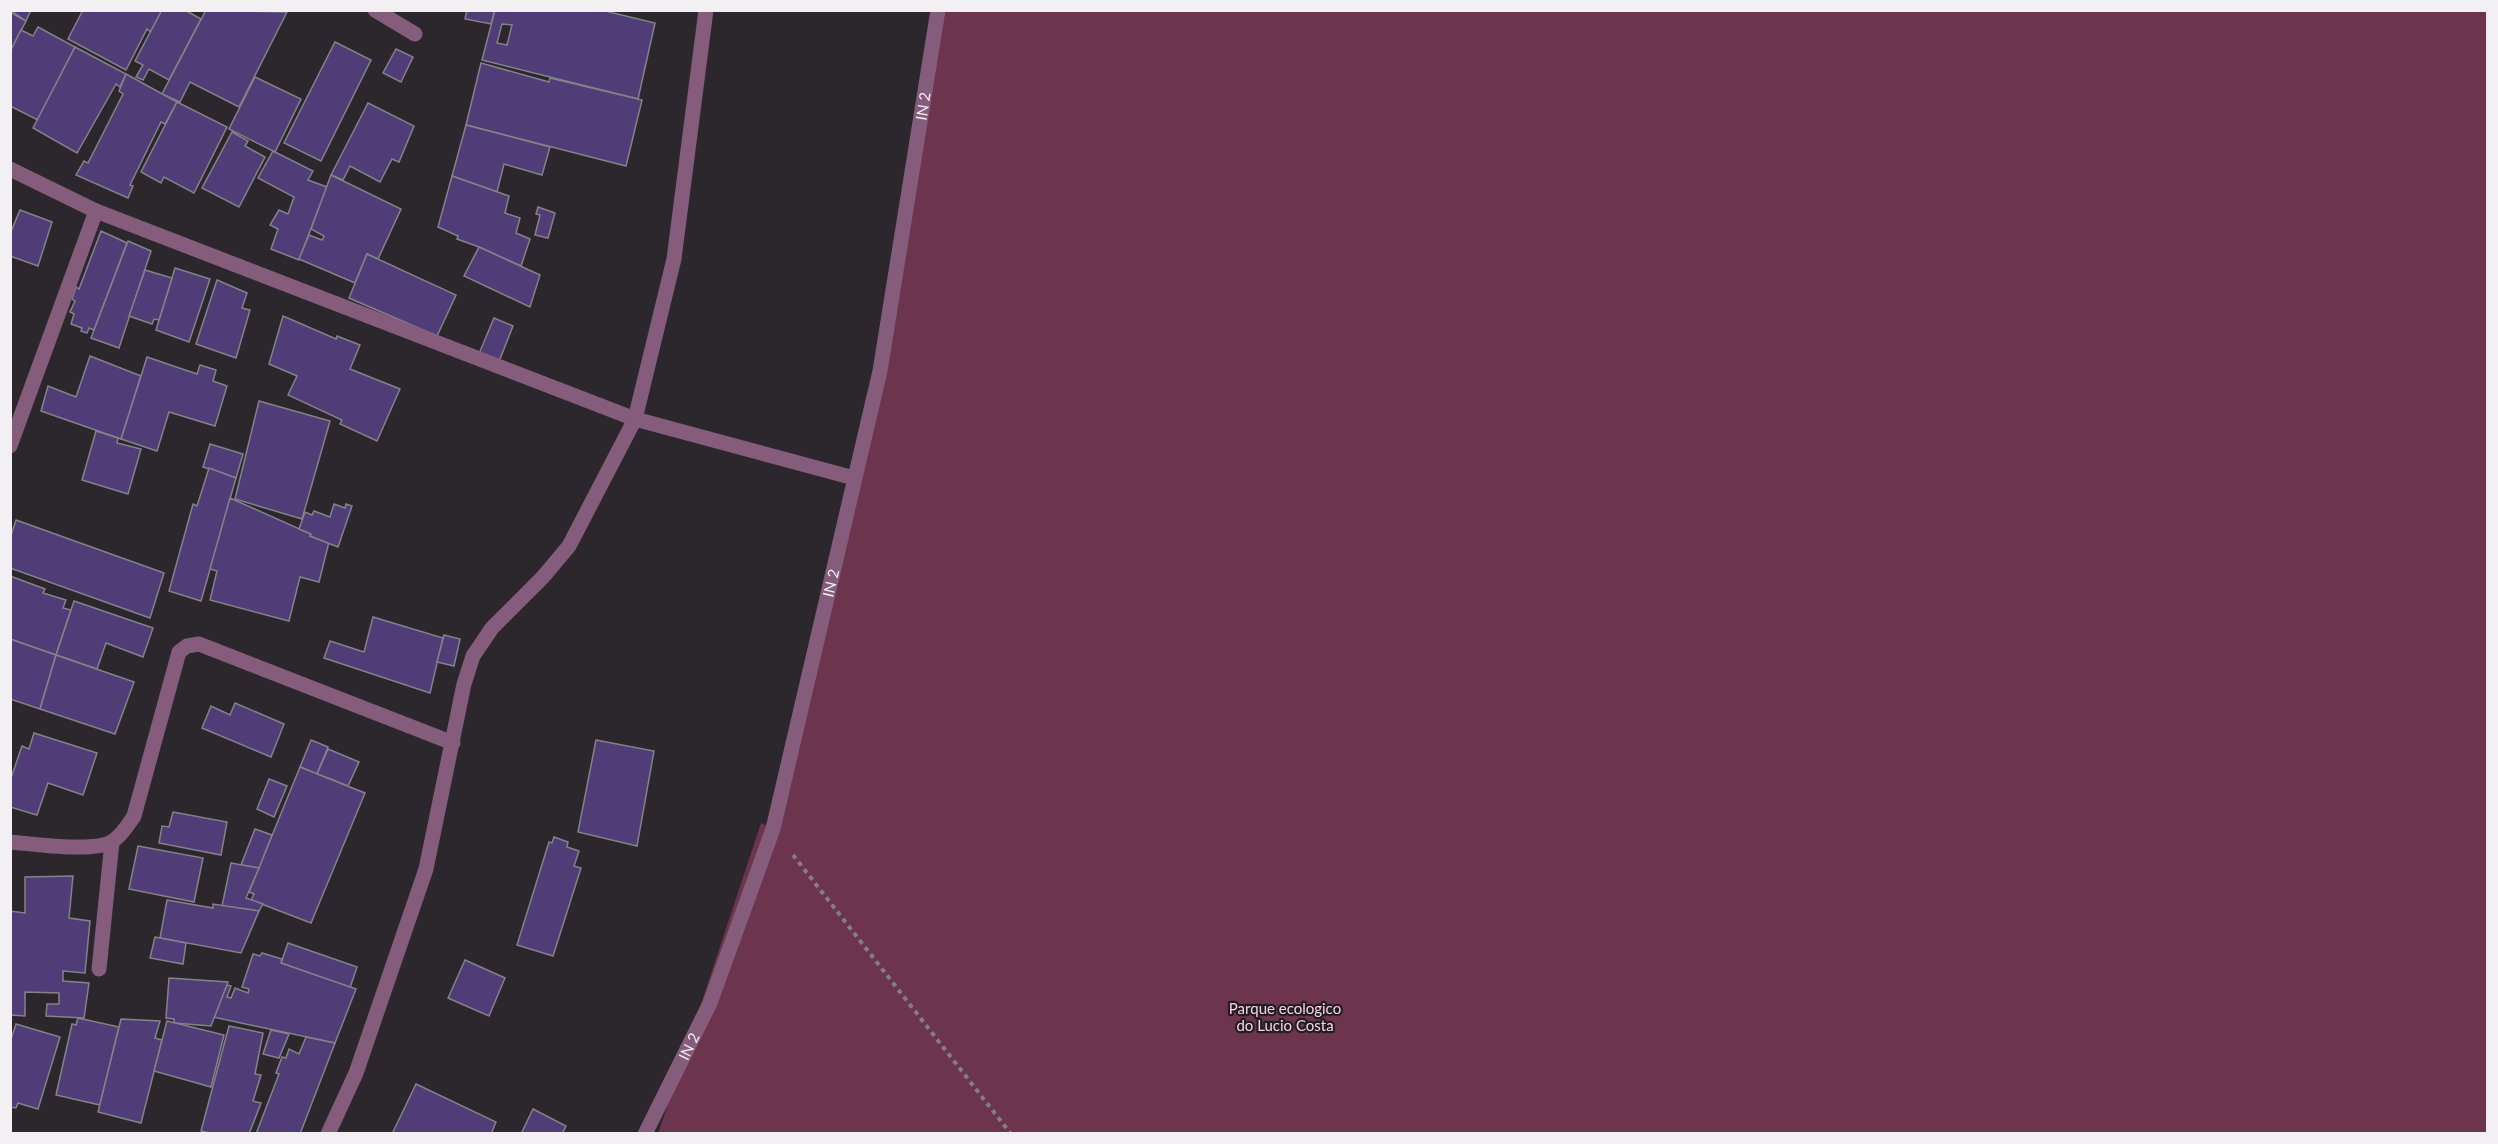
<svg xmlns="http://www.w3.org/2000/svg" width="2498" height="1144" viewBox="0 0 2498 1144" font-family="Lato,sans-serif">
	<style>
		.green { fill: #6d344e }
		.building { fill: #503d77; stroke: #848289; stroke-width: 1.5; fill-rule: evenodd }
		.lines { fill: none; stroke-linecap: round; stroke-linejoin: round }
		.path { stroke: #827f83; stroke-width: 4; stroke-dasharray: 4.5 4.5; stroke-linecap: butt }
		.minor { stroke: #855c7c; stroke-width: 15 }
		.labels { text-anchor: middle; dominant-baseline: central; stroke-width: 4.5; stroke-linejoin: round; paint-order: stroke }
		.street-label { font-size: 15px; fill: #f3f0f4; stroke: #211e22 }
		.park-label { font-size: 15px; fill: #fbd1e1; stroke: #211e22 }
	</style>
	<rect width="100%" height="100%" fill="#2b272c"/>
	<polygon class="green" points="938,11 2487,11 2487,1133 658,1134 761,823 773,829 854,478"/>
	<g class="building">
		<polygon points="10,10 31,10 26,21"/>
		<polygon points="83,10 162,10 151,32 147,29 126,70 68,39"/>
		<polygon points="162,10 185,10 201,19 169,80 149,69 143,80 136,77 143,65 135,61"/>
		<polygon points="206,10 287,12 239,107 190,82 180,102 162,94"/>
		<polygon points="467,10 495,10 491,24 465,19"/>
		<path d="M 495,10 L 601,10 L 655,23 L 638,99 L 482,60 ZM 502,24 L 512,25 L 507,45 L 497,43 Z"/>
		<polygon points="10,12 26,21 10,52"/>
		<polygon points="38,27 75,47 38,120 10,106 10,52 21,30 33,36"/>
		<polygon points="335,42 371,60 321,161 284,143"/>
		<polygon points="75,47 126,74 120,87 116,84 77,153 33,128"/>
		<polygon points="396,49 413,57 401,82 383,73"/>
		<polygon points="481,63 549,82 550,78 642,100 626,166 466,125"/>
		<polygon points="126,74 177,102 165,124 161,122 130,185 133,186 128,198 76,175 84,161 88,163 123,94 119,91"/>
		<polygon points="255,77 301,99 275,152 229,129"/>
		<polygon points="177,102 227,127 194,193 164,177 161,183 141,172"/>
		<polygon points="368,103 414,126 399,162 392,159 380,182 350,166 343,180 331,175"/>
		<polygon points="466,125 550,147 542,175 504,164 497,192 452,176"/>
		<polygon points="232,132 248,141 245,146 265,157 239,207 202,188"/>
		<polygon points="273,151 313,171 308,180 327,187 299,260 271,249 278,229 270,225 279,210 288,214 294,197 258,178"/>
		<polygon points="331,175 401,209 378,259 367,254 355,283 299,259 309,235 322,240 324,236 311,229"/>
		<polygon points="452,176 509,196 505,213 520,218 516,233 530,239 521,266 479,247 457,239 458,236 438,227"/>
		<polygon points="538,207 555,213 548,238 535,235 540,215 536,214"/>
		<polygon points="20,210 52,222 38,266 10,256 10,234"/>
		<polygon points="101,231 127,243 94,330 89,328 87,333 81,331 82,328 71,324 74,314 70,312 75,301 72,299 76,287 79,289"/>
		<polygon points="128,241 151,251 119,348 91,338"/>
		<polygon points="479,247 540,275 530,307 464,276"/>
		<polygon points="367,254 456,295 437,336 349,298"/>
		<polygon points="175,268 210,279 189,342 156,330"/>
		<polygon points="145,270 172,278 159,320 154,319 152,324 129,316"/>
		<polygon points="217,280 247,293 242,308 250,310 236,358 196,344"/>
		<polygon points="283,316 336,339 337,336 360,345 350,369 400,389 377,441 340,424 342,420 288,395 297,376 269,364"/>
		<polygon points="494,318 513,326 498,364 478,356"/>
		<polygon points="90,356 141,376 121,439 41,411 48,386 76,397"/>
		<polygon points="147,357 197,374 200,365 216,370 213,381 227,386 215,426 169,412 157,451 121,439"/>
		<polygon points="259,401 330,421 302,519 235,499"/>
		<polygon points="96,431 118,438 117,443 141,449 128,494 82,480"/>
		<polygon points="210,444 243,454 236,478 203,467"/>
		<polygon points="209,468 236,478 201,601 169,591 193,504 197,506"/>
		<polygon points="230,498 311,534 310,536 329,542 319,582 300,577 289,621 210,600 217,571 210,569"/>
		<polygon points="334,504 345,508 346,504 352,506 338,547 310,536 311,534 299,529 305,512 312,515 314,511 330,517"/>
		<polygon points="16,520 164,573 150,618 10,568 10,538"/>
		<polygon points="10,576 45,589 43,593 66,600 63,608 71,610 56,655 10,639"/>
		<polygon points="74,601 153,628 143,657 106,643 97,669 56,655"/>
		<polygon points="373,617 443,638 430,693 324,658 330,641 364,652"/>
		<polygon points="444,635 460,639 454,666 437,662"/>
		<polygon points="10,639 56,655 40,709 10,699"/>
		<polygon points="56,655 134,682 115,734 40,709"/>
		<polygon points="235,703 284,724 271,757 202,728 211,706 230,715"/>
		<polygon points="34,733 97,753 83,795 48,783 37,815 10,807 10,781 22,746 29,749"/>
		<polygon points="311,740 328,747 317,774 300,767"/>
		<polygon points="596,740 654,751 637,846 578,832"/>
		<polygon points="328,749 359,762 348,786 317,774"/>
		<polygon points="300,767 365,793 311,923 251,900 254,894 249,892"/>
		<polygon points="269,779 287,786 274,817 257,809"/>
		<polygon points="173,812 227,822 221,855 159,843 162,826 169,827"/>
		<polygon points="255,829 272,835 259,868 241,865"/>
		<polygon points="554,837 568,842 567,847 579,851 574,866 581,868 553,956 517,945 549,842 552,843"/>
		<polygon points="138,846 203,858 194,902 129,889"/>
		<polygon points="231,863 259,868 246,898 263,904 259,911 222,906"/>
		<polygon points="73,876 69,918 90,921 85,973 63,971 63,981 89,983 84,1018 46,1016 47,1004 59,1004 59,993 25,992 25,1016 10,1015 10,911 25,913 25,877"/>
		<polygon points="167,900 213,908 213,904 259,911 241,953 160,938"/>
		<polygon points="155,937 186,943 183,964 150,958"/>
		<polygon points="288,943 357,967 350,988 281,963"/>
		<polygon points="262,953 282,959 281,963 356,989 335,1043 213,1017 227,985 231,986 227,997 231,998 235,988 248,993 249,989 242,987 253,954 260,956"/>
		<polygon points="465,960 505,978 489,1016 448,998"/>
		<polygon points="169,978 228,982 211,1026 174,1023 174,1019 166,1018"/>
		<polygon points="78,1018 119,1027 100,1105 56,1095 72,1024 76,1025"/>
		<polygon points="121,1019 160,1021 155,1038 162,1040 141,1123 98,1112"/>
		<polygon points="167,1021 224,1035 211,1087 154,1071"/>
		<polygon points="16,1024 60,1037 38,1109 18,1103 16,1108 10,1107 10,1042"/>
		<polygon points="229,1026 263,1033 255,1074 261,1075 253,1101 261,1103 249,1134 215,1134 201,1131"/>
		<polygon points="271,1030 289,1034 279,1058 263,1054"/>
		<polygon points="306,1037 335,1043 300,1134 256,1134 279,1074 276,1073 282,1057 286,1058 289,1049 299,1054"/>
		<polygon points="416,1084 496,1122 491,1134 392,1134"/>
		<polygon points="533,1109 566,1126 562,1134 521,1134"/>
	</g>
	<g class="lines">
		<polyline class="path" points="793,855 1011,1134"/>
		<g class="minor">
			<polyline points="375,10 415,34"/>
			<polyline points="10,169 96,211 635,419 854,478"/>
			<polyline points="10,446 96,211"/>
			<path d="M 10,842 C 34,844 95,853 113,841 C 122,835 128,825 134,816 L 179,652 L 187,646 L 199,644 L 453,743"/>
			<polyline points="99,969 112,842"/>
			<polyline points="328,1134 356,1073 426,869 464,684 473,656 492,628 543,577 569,546 635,419 674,259 706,10"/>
			<path id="s1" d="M 645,1134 L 710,1003 L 773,829 L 880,371 L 938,10"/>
		</g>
	</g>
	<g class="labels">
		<g class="street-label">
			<text stroke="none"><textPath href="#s1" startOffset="1070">IN 2</textPath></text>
			<text stroke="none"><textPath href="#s1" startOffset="584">IN 2</textPath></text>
			<text stroke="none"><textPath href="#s1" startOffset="98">IN 2</textPath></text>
		</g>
		<g class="park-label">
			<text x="1285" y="1008">Parque ecologico<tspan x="1285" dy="17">do Lucio Costa</tspan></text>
		</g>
	</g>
	<rect width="2498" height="1144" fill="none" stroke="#f3f0f4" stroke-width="24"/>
</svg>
